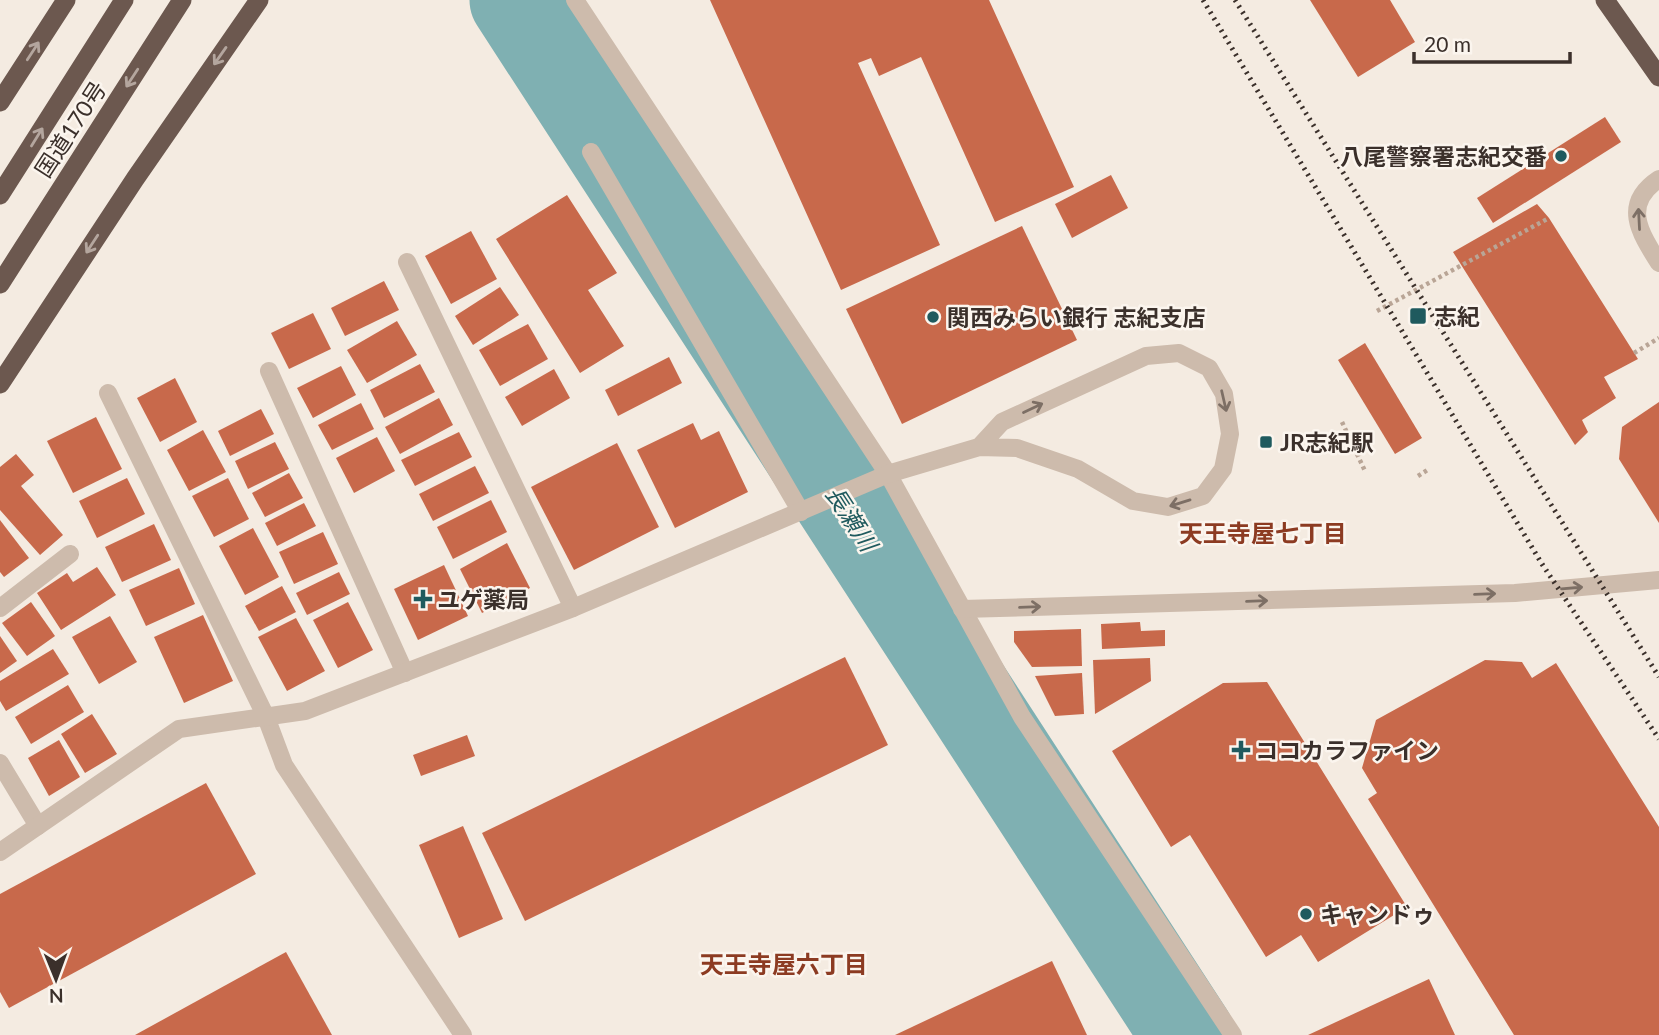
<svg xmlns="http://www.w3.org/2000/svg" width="1659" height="1035" viewBox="0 0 1659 1035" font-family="Lato,'Noto Sans JP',sans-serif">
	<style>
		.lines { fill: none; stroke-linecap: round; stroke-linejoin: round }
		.river { stroke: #7fb0b2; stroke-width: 93 }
		.building { fill: #c8694b }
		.path { stroke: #b9a596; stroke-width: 4.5; stroke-dasharray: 3.5 3.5; stroke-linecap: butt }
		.service { stroke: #cdbbac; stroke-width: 18 }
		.minor { stroke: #cdbbac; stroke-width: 18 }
		.trunk { stroke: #6c584f; stroke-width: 19 }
		.rail { stroke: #3b302b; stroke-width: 5; stroke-dasharray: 2 5; stroke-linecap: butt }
		.oneway { stroke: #b4a69e }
		.oneway2 { stroke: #7d6f65 }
		.poi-dot { fill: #1f5a5e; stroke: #fbf5ee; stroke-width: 2.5 }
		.labels { text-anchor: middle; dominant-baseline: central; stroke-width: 5; stroke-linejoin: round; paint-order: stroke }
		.street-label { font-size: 23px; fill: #3b302b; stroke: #fbf5ee }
		.poi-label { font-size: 23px; font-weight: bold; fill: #3b302b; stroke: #fbf5ee; text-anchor: start }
		.water-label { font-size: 24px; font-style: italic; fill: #1f5a5e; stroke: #fbf5ee }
		.neighbourhood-label { font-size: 24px; font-weight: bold; fill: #8c3b22; stroke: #fbf5ee }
	</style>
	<rect width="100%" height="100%" fill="#f4ebe1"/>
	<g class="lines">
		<polyline class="river" points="516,0 1188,1035"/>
	</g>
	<g class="building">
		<polygon points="710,0 989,0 1074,187 995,222 921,57 879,76 871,58 858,63 940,245 841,290"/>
		<polygon points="1310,0 1390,0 1415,42 1358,77"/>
		<polygon points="1605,117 1621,142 1493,223 1477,198"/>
		<polygon points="1111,175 1128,208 1072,238 1055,204"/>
		<polygon points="567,195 617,273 588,290 624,346 580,373 496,239"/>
		<polygon points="1537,204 1549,218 1638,359 1604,377 1616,398 1582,420 1588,432 1575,445 1453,252"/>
		<polygon points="1022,226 1077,340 902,424 846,309"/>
		<polygon points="471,231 497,279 451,304 425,256"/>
		<polygon points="384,281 399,310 345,336 331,308"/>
		<polygon points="500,287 519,315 473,345 455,316"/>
		<polygon points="313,313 331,349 289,369 271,333"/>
		<polygon points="397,321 417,355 367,383 347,350"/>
		<polygon points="528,324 548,359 500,386 479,350"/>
		<polygon points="1365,343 1422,438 1395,454 1338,360"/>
		<polygon points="669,357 682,383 618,416 605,390"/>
		<polygon points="420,364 435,392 384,418 370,390"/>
		<polygon points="341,366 356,395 313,418 297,388"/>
		<polygon points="554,369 570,398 522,426 505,397"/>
		<polygon points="175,378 197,422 160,442 137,398"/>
		<polygon points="439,398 453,425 400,454 385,427"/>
		<polygon points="1659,402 1659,523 1619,459 1622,427"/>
		<polygon points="361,403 374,429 332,450 318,425"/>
		<polygon points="261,409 274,434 230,456 218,431"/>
		<polygon points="96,417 122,469 73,493 47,441"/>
		<polygon points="693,423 701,440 719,431 748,492 675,528 637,450"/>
		<polygon points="203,430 226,472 189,491 167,450"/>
		<polygon points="459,432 472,457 415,486 401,460"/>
		<polygon points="377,437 395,471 354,493 336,458"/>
		<polygon points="275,442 289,469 248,489 235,461"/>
		<polygon points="617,443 659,527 574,570 531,487"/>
		<polygon points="16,454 34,475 21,486 63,535 40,555 0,510 0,467"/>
		<polygon points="475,466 489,493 433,521 419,494"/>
		<polygon points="289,473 303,498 265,517 252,493"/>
		<polygon points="127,478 145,514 97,538 79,501"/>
		<polygon points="228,478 249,519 214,537 192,496"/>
		<polygon points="491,500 507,532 453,559 437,527"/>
		<polygon points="304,503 316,526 277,546 265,523"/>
		<polygon points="0,520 29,558 4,577 0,572"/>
		<polygon points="154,524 171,560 122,582 105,547"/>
		<polygon points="253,528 279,577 245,595 219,546"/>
		<polygon points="323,532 338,564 294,584 279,552"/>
		<polygon points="507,543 530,588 482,613 460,569"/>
		<polygon points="444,565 468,616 418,640 394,589"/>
		<polygon points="97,567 116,595 61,630 37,593 67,573 73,582"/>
		<polygon points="179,568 195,604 146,626 129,590"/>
		<polygon points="339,572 350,594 307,615 296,593"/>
		<polygon points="282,586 296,612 259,631 245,606"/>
		<polygon points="31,602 55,636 27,656 2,623"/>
		<polygon points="348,602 373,650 338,668 313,620"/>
		<polygon points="203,615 233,681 184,703 154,637"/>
		<polygon points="110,616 137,662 99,684 72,637"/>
		<polygon points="296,618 325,671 287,691 258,637"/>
		<polygon points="1140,622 1141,631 1165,630 1165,646 1102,649 1101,624"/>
		<polygon points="1081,629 1082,666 1032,667 1014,642 1014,631"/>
		<polygon points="0,636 17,661 0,673"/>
		<polygon points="53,649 69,674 6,711 0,701 0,681"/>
		<polygon points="845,657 888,745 525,921 482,833"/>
		<polygon points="1150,658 1151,681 1095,714 1093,660"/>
		<polygon points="1485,660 1522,662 1532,678 1556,663 1659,827 1659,1035 1514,1035 1368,799 1377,793 1362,768 1376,720"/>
		<polygon points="1082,673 1084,714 1055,716 1035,676"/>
		<polygon points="1267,682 1407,907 1318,962 1301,935 1266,957 1190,835 1171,847 1112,751 1223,683"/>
		<polygon points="68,685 84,712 31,744 15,717"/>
		<polygon points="92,714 117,754 85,773 61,734"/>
		<polygon points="467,735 475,756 421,776 413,755"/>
		<polygon points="59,740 80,777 49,796 28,758"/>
		<polygon points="206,783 256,874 9,1008 0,992 0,894"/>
		<polygon points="463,826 503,919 459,938 419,845"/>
		<polygon points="286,952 332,1035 135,1035"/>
		<polygon points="1052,961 1087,1035 895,1035"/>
		<polygon points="1429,979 1455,1035 1308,1035"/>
	</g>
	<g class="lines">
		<g class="path">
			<polyline points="1377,311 1549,218"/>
			<polyline points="1634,353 1659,338"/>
			<polyline points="1342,422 1365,471"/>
			<polyline points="1418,476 1429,469"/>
		</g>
		<g class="service">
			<polyline points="0,608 70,554"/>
			<polyline points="266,717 284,765 463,1035"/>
		</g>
		<g class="minor">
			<polyline points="575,0 888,474 1022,717 1233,1035"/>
			<polyline points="591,152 801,512"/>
			<path d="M 1659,179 C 1621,204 1640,233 1659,263"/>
			<polyline points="407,262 573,608"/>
			<polyline points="269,371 405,673"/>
			<polyline points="108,393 266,717"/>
			<polyline points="962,609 1515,593 1659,580"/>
			<polyline points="0,763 38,826"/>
			<polyline points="0,852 179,729 305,711 573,608 888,474 979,447 1017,448 1078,469 1133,501 1168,507 1203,496 1223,469 1230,434 1224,394 1209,368 1179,353 1146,356 1002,422 979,447"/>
		</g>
		<g class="trunk">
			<polyline points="1605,0 1659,77"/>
			<polyline points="0,102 66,0"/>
			<polyline points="0,195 124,0"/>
			<polyline points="0,284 182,0"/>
			<polyline points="0,384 135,179 259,0"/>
		</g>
		<g class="rail">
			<polyline points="1203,0 1542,564 1659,739"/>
			<polyline points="1235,0 1659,677"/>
		</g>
	</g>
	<defs><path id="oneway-shaft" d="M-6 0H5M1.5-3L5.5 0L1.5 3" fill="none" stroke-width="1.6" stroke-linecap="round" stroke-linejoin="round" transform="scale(1.75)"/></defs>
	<g class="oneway">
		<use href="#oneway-shaft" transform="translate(33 51) rotate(-57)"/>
		<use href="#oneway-shaft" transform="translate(220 56) rotate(125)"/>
		<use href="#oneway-shaft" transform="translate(132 78) rotate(123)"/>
		<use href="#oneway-shaft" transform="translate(37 137) rotate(-58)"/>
		<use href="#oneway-shaft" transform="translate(92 244) rotate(123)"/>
	</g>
	<g class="oneway2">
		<use href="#oneway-shaft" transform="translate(1639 219) rotate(-93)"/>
		<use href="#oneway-shaft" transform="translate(1224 401) rotate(77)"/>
		<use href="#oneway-shaft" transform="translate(1033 408) rotate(-25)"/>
		<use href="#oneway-shaft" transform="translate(1180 503) rotate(163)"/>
		<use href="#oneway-shaft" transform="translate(1572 588) rotate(-5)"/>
		<use href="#oneway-shaft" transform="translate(1485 594) rotate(-2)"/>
		<use href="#oneway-shaft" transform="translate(1257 601) rotate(-2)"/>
		<use href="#oneway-shaft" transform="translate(1030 607) rotate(-2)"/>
	</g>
	<g class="poi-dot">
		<circle cx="1561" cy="156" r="7"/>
		<rect x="1409" y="307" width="18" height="18" rx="3.5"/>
		<circle cx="933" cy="317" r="7"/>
		<rect x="1259" y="435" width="14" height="14" rx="3.5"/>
		<path d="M419.5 588.5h7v7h7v7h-7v7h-7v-7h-7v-7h7z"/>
		<path d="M1237.5 739.5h7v7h7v7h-7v7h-7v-7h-7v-7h7z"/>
		<circle cx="1306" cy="914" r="7"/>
	</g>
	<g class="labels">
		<g class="street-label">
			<text transform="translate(70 129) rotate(-57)">国道170号</text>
		</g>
		<g class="poi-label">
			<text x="1547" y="156" text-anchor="end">八尾警察署志紀交番</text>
			<text x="1434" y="316">志紀</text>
			<text x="947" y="317">関西みらい銀行 志紀支店</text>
			<text x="1280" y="442">JR志紀駅</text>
			<text x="437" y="599">ユゲ薬局</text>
			<text x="1255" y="750">ココカラファイン</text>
			<text x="1320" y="914">キャンドゥ</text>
		</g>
		<g class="water-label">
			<text transform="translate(852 518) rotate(57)">長瀬川</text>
		</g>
		<g class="neighbourhood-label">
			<text x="1263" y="532">天王寺屋七丁目</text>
			<text x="784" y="963">天王寺屋六丁目</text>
		</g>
	</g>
	<g transform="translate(56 979) rotate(179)" stroke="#fbf5ee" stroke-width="5" paint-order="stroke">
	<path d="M0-5L12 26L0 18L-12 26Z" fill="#3b302b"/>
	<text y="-10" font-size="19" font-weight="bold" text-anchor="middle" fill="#3b302b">N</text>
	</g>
	<path d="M1414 52v10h156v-10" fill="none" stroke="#3b302b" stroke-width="3.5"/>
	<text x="1424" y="52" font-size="21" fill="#3b302b" stroke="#fbf5ee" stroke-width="5" paint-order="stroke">20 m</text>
</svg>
